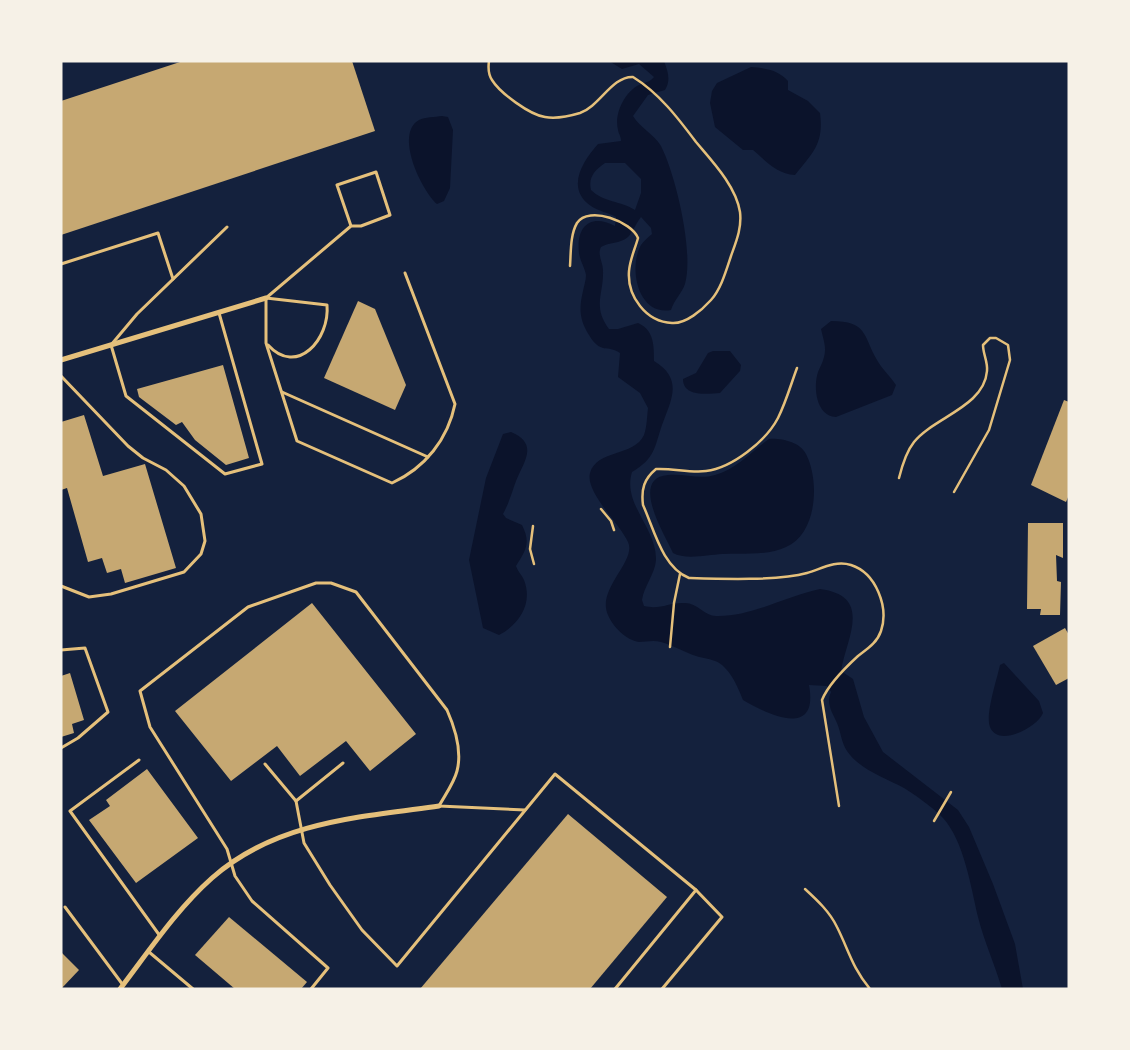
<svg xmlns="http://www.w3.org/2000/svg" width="1130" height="1050" viewBox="0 0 1130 1050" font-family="'Work Sans',sans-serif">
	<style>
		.water { fill: #0b132b; fill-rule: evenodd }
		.building { fill: #c6a872 }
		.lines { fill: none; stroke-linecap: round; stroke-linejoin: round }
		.path { stroke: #e5c07b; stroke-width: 2.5 }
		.service { stroke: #e5c07b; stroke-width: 3 }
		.minor { stroke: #e5c07b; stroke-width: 5 }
	</style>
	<rect width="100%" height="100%" fill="#14213d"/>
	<g class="water">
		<path d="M 609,61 L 664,61 C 668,72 671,80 665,90 L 648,95 L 633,116 C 640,128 654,134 661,146 C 676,176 694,252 685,284 C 682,293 674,300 671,310 C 638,316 628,268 641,245 C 644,241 648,237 652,234 L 651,228 L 641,217 C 636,223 633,232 628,237 C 620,244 609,242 601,247 C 597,255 603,262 603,270 C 604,294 592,306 609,329 L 618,329 L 638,323 C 654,330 654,345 654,361 C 684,379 671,400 662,425 C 654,449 655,458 632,472 C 622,504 657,528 656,560 C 655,574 644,586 642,600 L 644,606 C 661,610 669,602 685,603 C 697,603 705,616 716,616 C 751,617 786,596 820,589 C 874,596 846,639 841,671 L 853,679 L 864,717 L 883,752 L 958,810 L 969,827 L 993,884 L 1015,944 L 1023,989 L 1002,989 C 995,965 984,941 978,917 C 971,887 964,841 943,818 C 935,809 914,794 904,788 C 885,778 859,769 847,751 C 841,742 841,732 837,723 C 832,712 826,704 831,692 L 827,686 L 809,685 C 819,739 768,715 743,700 C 738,687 729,666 715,661 C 708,658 700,658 693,655 C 683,651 672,645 661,642 C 653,640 646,642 639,642 C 626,640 613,627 608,615 C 596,589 637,561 628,542 C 620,524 585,492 590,473 C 597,449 634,457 644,435 C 647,427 647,416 648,408 L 640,393 L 618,377 L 620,353 C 607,344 601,355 589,335 C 579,319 579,308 583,291 C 584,286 586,280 586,275 C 585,268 580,261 579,253 C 576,227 590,213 615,226 L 616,217 C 609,213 598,211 591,206 C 565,188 583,161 598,144 L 621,141 C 621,136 619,135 618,130 C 614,114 624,94 637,86 C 644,82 649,83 654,77 L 639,64 L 622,69 ZM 605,163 L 625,163 L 641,179 L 641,193 L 635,210 C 621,201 603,202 591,190 C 588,177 595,170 605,163 Z"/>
		<path d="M 751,67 C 765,68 779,70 788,81 L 788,90 L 808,101 L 820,113 C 824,144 813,152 795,175 C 777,174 766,161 753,150 L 743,150 L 715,127 L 710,103 L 712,91 L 717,83 Z"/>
		<path d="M 442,116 L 448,117 L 453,130 L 450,188 L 444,201 L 437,204 C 422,191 394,134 419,120 C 425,117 435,117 442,116 Z"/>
		<path d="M 831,321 C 868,321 863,336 877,360 C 882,369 890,376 896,385 L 892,395 L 836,417 C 816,416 813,387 818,372 C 820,367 823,362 824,357 C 827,348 823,338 821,329 Z"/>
		<path d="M 713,351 L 730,351 L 741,365 L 740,371 L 720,393 C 707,394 683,397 683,379 L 696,373 L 708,353 Z"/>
		<path d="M 511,432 C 539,444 524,461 516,481 C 512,492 509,503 503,514 L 506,518 L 522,525 C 531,543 526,550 516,566 C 518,572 522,575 524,580 C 533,603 520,624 499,635 L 483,628 L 469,560 L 486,478 L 503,434 Z"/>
		<path d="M 769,439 C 781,438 800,442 806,454 C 820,481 817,534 786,547 C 768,556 742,553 722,554 C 707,555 685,560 673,553 C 665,535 629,478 668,475 C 684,473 699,480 715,475 C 735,470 752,451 769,439 Z"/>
		<path d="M 1004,663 L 1039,701 L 1043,713 C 1038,727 998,748 990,727 C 985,715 997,679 1000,665 Z"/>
	</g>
	<g class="building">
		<polygon points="183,61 352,61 375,131 61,235 61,101"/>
		<polygon points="358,301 375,309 406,385 395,410 324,378"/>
		<polygon points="223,365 249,458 226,465 195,440 182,422 176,425 139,397 137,389"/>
		<polygon points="1064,400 1069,402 1069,495 1066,502 1031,485"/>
		<polygon points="84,415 103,476 145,464 176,568 125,583 121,569 107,573 102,558 88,562 67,488 61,490 61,422"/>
		<polygon points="1028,523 1063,523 1063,558 1056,555 1057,581 1061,582 1060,615 1040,615 1041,609 1027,609"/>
		<polygon points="312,603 416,734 370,771 346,741 300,776 277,746 231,781 175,711"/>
		<polygon points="1065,628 1069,635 1069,678 1056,685 1033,646"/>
		<polygon points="70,673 84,720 72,724 74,733 61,737 61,676"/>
		<polygon points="147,769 198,838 136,883 89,820 110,806 106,800"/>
		<polygon points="568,814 667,897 590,989 420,989"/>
		<polygon points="229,917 307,982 301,989 235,989 195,955"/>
		<polygon points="61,952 79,970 61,989"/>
	</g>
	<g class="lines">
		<g class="path">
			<path d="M 489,61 C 488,68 488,74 492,80 C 500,93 530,115 545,117 C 556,119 570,116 580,113 C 600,106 612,76 633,77 C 659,93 678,118 696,142 C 712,161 736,186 740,212 C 742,228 736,242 731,256 C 726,271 721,289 711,300 C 702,310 686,324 672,323 C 646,322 627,296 629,271 C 630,259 635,249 638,238 C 632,222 589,205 577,223 C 570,235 571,253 570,266"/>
			<path d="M 797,368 C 791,384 786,402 778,418 C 766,441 732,468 706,471 C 689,473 673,468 656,469 C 644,479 641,489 643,505 C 654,529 662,567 689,578 C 720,579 778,581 807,573 C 821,569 835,560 851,565 C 876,573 889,607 881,631 C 877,643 867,649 858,656 C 846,667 828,685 822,700 L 839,806"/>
			<path d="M 899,478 C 902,466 906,452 914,442 C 934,417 984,407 987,371 C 988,362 983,354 983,345 L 990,338 L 996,338 L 1008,345 L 1010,360 L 989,430 L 954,492"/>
			<polyline points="601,509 611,521 614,530"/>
			<polyline points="533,526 530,549 534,564"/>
			<polyline points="670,647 674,603 680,574"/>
			<polyline points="934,821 951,792"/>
			<path d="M 805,889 C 817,900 830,912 837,927 C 849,951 852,967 870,989"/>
		</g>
		<g class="service">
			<polyline points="61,264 158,233 173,279"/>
			<path d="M 266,298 L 266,343 L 297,441 L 392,483 C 425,468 448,439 455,404 L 405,273"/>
			<polyline points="266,298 351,226 361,226 390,215 376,172 337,185 351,226"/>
			<path d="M 266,298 L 327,305 C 330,339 297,377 268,345"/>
			<polyline points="219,313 262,464 225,474 126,396 111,345 137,314 227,227"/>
			<polyline points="61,376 128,446 143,458 166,470 184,486 201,514 205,541 201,554 184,572 111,594 89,597 61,586"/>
			<polyline points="282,392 428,457"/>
			<polyline points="61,650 85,648 108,712 78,738 61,748"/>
			<polyline points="139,760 70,811 160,936"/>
			<polyline points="265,764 296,801 304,843 330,885 362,930 397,966 555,774 696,890 722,917 662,989"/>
			<polyline points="296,801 343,763"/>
			<polyline points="65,907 123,985"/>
			<polyline points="149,952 193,989"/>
			<path d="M 311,989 L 328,968 L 252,901 L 235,876 L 227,849 L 150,727 L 140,691 L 248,607 L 316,583 L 331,583 L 356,592 L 447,710 C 455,728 462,752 457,771 C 454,783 445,795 439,806 L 525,810"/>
			<polyline points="615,989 696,890"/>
		</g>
		<g class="minor">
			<polyline points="61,360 266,298"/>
			<path d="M 120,989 C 149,951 176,910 212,878 C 275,822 359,817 439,806"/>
		</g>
	</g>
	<rect width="1130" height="1050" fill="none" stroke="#f6f1e7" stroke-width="125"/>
</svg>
